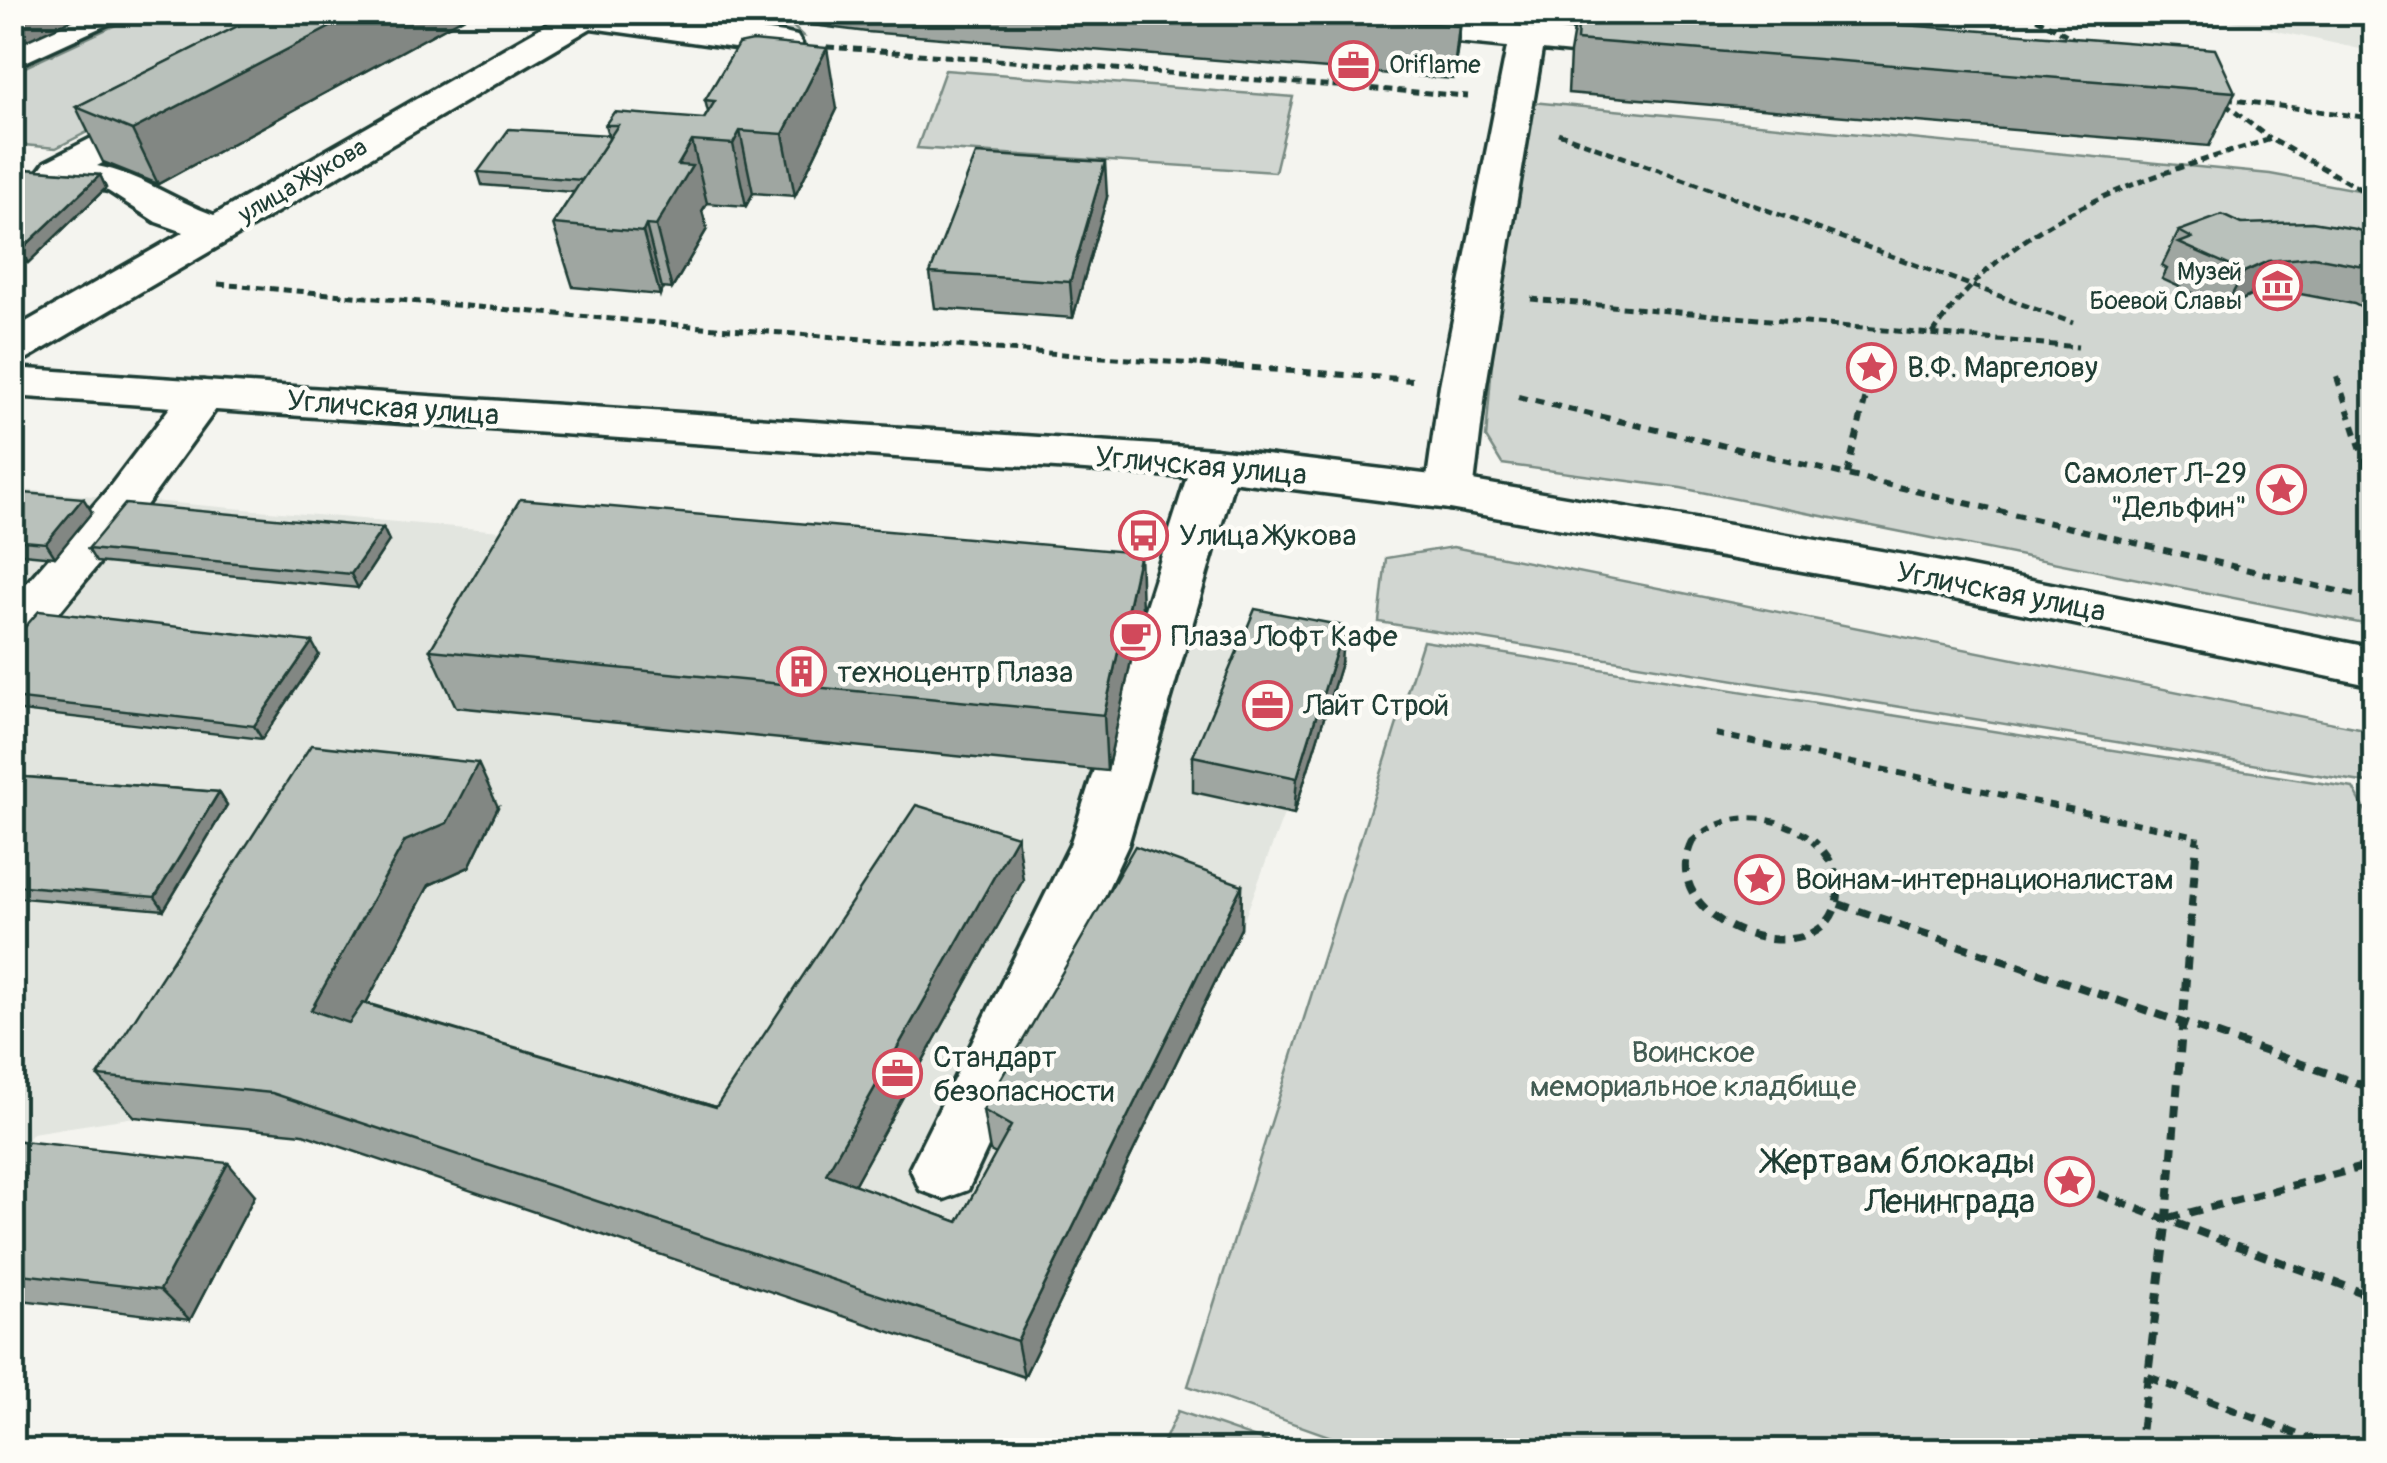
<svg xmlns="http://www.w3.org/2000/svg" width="2387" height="1463" viewBox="0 0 2387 1463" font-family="Pangolin,sans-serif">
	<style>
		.built { fill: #e2e5df }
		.green { fill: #d1d6d1; stroke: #788a82; stroke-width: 2.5 }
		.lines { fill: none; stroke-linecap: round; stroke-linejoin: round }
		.minor-casing { stroke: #1f3d34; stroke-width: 7 }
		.major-casing { stroke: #1f3d34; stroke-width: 7 }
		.path-far2 { stroke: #1f3d34; stroke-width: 5; stroke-dasharray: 8 5; stroke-linecap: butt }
		.path-far1 { stroke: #1f3d34; stroke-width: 6; stroke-dasharray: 9 8; stroke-linecap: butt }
		.path { stroke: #1f3d34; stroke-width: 8; stroke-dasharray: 12 9; stroke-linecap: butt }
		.minor { fill: #fdfcf7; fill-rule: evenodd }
		.major { fill: #fdfcf7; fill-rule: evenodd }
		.wall { fill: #9fa6a1; stroke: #1f3d34; stroke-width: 2.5 }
		.shaded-wall { fill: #828783; stroke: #1f3d34; stroke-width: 2.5 }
		.building { fill: #b9c1bb; stroke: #1f3d34; stroke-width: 2.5 }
		.labels { text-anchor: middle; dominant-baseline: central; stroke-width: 9; stroke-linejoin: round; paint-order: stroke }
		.far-poi-label { font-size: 25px; fill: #1f3d34; stroke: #fdfcf7; text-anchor: start }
		.far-street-label { font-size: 25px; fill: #1f3d34; stroke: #fdfcf7 }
		.poi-label { font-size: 30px; fill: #1f3d34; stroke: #fdfcf7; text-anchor: start }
		.street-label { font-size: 30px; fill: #1f3d34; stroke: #fdfcf7 }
		.park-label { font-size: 30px; fill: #435c53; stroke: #fdfcf7 }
		.near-poi-label { font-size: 35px; fill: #1f3d34; stroke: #fdfcf7; text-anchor: end }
	</style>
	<rect width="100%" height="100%" fill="#f4f4ef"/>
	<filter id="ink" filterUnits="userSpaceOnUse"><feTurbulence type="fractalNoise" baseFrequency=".01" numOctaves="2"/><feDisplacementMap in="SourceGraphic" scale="20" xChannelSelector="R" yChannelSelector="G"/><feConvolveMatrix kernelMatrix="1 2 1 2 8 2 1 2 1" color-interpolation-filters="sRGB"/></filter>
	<g filter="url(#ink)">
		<g class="built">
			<polygon points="2195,13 2374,13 2374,52"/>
			<polygon points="13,489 535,534 1142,610 1254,646 1341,663 1241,928 1024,1377 303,1134 135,1117 32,1133 13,1159"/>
		</g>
		<g class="green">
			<polygon points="141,13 319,13 56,148 13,144 12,73"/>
			<polygon points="678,13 779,13 803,36"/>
			<polygon points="945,70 1293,97 1275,172 917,148"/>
			<polygon points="1532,102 2270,174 2374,193 2374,626 1681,488 1502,464 1486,438 1501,249"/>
			<polygon points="1453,547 2374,731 2374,784 1379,622 1386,558"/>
			<polygon points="1423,641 2353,788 2374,826 2374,1450 1368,1450 1188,1386"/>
			<polygon points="1178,1411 1291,1450 1160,1450"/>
		</g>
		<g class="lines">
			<defs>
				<g id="minor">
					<polygon points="78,12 124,12 119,19 12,68 12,43"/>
					<path d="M 568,12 L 629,12 L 784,33 L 797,36 L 802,44 L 797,52 L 784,55 L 591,28 L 28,358 L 12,362 L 12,330 L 184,232 L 156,222 L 108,191 L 45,178 L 39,170 L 45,162 L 150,108 L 176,108 L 182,116 L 176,124 L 97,166 C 140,174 173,200 214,215 Z"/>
					<polygon points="1240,12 1371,12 1622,36 1635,39 1640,47 1635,55 1622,58 1542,50 1486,385 1473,493 1466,504 1449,509 1432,504 1425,493 1440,385 1507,47 1257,22 1245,19"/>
					<polygon points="203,381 219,385 226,395 219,405 142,511 30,648 12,653 12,600 108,489 187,385"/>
					<polygon points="1215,449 1232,453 1239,464 1128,845 968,1190 944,1199 920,1190 910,1168 1070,845 1191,464 1198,453"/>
				</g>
				<polygon id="major" points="12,368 1215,449 1449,477 1910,556 2374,648 2374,686 1910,590 1449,509 1215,479 12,396"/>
			</defs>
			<use href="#minor" class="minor-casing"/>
			<use href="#major" class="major-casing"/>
			<g class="path-far2">
				<polyline points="2025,12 2076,40"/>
				<polyline points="827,47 1468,96"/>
				<polyline points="2226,99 2371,118"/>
				<polyline points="2225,104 2270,139"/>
				<polyline points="1558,133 2073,323"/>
				<polyline points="218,284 703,327 1235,367"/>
				<polyline points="1531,299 2078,347"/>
				<path d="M 1933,334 C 2014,213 2139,180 2271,139 L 2374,197"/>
			</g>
			<g class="path-far1">
				<polyline points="1201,364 1412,380"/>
				<polyline points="2337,377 2374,489"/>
				<polyline points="1518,397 2363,597"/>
				<polyline points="1847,474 1871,376"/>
				<polyline points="1715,734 2197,836 2196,843"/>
				<path d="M 1690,843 C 1727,808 1777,812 1816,843"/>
			</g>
			<g class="path">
				<path d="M 1692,841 C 1651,926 1828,984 1838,895 C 1840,873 1828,854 1813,841"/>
				<polyline points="1839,904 2374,1089"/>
				<polyline points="2098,1194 2374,1297"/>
				<polyline points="2169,1218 2374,1164"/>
				<polyline points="2148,1377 2340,1450"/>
				<polyline points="2139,1450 2167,1218 2197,841"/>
			</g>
			<use href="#minor" class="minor"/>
			<use href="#major" class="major"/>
		</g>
		<g class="wall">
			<polygon points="266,12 474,12 158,184 103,162 76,107"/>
			<polygon points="789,12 1462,12 1453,79 867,32 797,23"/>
			<polygon points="1577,12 1736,12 2235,92 2209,146 1568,93 1570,53"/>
			<polygon points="705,100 837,109 795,196 753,193 746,206 707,203 702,211 707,229 672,289 662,288 660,295 573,287 553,224 574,192 482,185 478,172 608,135 605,125 704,119 708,112"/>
			<polygon points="12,168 100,175 106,188 28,263 12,261"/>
			<polygon points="1107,197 1073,318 935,308 930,273"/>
			<polygon points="2241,224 2374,236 2374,314 2354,304 2295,293 2250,296 2225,308 2162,279 2167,269 2162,266 2179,231"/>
			<polygon points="12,492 92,512 55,557 12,553"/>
			<polygon points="383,528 389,541 358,588 96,562 88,549"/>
			<polygon points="1142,610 1107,771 456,707 430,650"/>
			<polygon points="12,642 319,655 262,739 12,710"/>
			<polygon points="1341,663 1294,814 1193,792 1193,756"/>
			<polygon points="12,776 219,792 227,805 164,910 12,897"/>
			<polygon points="498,807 469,867 429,885 366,1003 716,1107 1023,880 854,1185 958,1222 996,1154 990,1151 983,1110 1242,885 1241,928 1024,1377 303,1134 135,1117 98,1076"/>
			<polygon points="12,1140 255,1195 190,1320 12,1299"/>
		</g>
		<g class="shaded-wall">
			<polygon points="12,12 89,12 12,47"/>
			<polygon points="359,12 474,12 158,184 132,130"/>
			<polygon points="1462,12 1459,38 1453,79 1459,26"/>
			<polygon points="827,48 837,109 795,196 783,134"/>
			<polygon points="740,131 753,193 746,206 733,144"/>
			<polygon points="692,141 707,203 702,211 707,229 672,289 656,226 678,165"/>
			<polygon points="1105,162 1107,197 1073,318 1070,282"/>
			<polygon points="100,175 106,188 28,263 21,250"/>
			<polygon points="646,225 662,288 660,295 643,232"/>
			<polygon points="2268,261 2250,296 2225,308 2244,272"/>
			<polygon points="83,498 92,512 55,557 46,543"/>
			<polygon points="383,528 389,541 358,588 351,574"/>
			<polygon points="1140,553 1142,610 1107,771 1104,715"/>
			<polygon points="1344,626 1341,663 1294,814 1297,778"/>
			<polygon points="312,642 319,655 262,739 254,726"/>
			<polygon points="478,763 498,807 469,867 429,885 340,1052 311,1010 405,841"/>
			<polygon points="219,792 227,805 164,910 155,897"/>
			<polygon points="1017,836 1023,880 838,1214 826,1174"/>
			<polygon points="1242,885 1241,928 1024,1377 1017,1341"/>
			<polygon points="12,1087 18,1093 12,1100"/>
			<polygon points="228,1163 255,1195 190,1320 160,1290"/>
		</g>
		<g class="building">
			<polygon points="266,12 359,12 132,130 76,107"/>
			<polygon points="810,12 864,12 866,20 865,20"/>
			<polygon points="1277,12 1461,12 1459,26"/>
			<polygon points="1579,12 1736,12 2215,49 2235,92 1577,40"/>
			<polygon points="753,41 827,48 783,134 740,131 733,144 692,141 678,165 692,166 656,226 646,225 643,232 553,224 618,125 605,125 614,112 704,119 715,101 705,100 738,44"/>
			<polygon points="509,129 608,135 609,139 582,180 478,172"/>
			<polygon points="976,154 1105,162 1070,282 930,273"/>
			<polygon points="12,168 100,175 21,250 12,249"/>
			<polygon points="2222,215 2241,224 2312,222 2355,229 2374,236 2374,268 2314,257 2268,261 2244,272 2179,243 2192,238 2179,231"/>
			<polygon points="12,492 83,498 46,543 12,540"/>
			<polygon points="520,499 1140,553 1104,715 430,650"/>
			<polygon points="125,504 383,528 351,574 88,549"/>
			<polygon points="1255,609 1344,626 1297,778 1193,756"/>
			<polygon points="39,611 312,642 254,726 12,698 12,642"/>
			<polygon points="311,745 478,763 447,823 405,841 311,1010 349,1023 363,1003 716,1107 916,805 1017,836 826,1174 958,1222 1011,1126 983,1110 1135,846 1242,885 1017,1341 272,1093 98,1076"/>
			<polygon points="12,776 219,792 155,897 12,885"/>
			<polygon points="12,1140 228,1163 160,1290 12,1273"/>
			<polygon points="891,1437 925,1450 885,1450"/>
		</g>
	</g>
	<defs>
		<symbol id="office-ring" viewBox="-11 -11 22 22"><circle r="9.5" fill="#fdfcf7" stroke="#d1495b" stroke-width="1.5"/><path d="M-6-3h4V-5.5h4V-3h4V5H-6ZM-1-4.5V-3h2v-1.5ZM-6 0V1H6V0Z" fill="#d1495b"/></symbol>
		<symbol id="museum-ring" viewBox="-11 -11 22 22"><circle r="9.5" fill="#fdfcf7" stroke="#d1495b" stroke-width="1.5"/><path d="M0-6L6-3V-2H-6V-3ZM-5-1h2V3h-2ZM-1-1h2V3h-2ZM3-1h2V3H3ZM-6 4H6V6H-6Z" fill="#d1495b"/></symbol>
		<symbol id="sight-ring" viewBox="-11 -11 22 22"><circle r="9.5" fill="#fdfcf7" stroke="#d1495b" stroke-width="1.5"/><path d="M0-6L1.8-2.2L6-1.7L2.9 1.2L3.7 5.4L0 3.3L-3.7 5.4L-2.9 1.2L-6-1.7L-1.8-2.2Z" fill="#d1495b"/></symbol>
		<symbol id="bus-ring" viewBox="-11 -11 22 22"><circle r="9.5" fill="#fdfcf7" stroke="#d1495b" stroke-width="1.5"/><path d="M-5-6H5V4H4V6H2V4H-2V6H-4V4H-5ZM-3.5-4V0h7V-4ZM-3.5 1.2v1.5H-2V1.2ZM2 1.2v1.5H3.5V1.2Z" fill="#d1495b"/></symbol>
		<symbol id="cafe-ring" viewBox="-11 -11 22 22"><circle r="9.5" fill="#fdfcf7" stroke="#d1495b" stroke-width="1.5"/><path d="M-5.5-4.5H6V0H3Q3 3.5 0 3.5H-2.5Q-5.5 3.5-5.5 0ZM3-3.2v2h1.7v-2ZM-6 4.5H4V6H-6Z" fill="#d1495b"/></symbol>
		<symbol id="building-ring" viewBox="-11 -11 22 22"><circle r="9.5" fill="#fdfcf7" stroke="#d1495b" stroke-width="1.5"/><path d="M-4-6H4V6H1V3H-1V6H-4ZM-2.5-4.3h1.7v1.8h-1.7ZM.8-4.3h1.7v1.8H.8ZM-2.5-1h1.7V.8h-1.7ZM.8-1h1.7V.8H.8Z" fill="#d1495b"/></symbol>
	</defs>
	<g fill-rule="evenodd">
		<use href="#office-ring" x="1326" y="38" width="55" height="55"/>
		<use href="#museum-ring" x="2250" y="258" width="55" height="55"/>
		<use href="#sight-ring" x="1844" y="340" width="55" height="55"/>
		<use href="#sight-ring" x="2254" y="462" width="55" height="55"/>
		<use href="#bus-ring" x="1116" y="508" width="55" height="55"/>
		<use href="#cafe-ring" x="1108" y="608" width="55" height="55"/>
		<use href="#building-ring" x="774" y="644" width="55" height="55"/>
		<use href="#office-ring" x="1240" y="678" width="55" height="55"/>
		<use href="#sight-ring" x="1732" y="852" width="55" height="55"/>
		<use href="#office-ring" x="870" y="1046" width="55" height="55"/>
		<use href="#sight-ring" x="2042" y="1154" width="55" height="55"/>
	</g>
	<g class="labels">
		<g class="far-poi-label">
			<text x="1389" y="65">Oriflame</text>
			<text x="2242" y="272" text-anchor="end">Музей<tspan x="2242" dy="29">Боевой Славы</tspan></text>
		</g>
		<g class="far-street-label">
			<text transform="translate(303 181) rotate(-30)">улица Жукова</text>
		</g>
		<g class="poi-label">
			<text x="1907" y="367">В.Ф. Маргелову</text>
			<text x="2247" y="473" text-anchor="end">Самолет Л-29<tspan x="2247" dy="34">"Дельфин"</tspan></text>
			<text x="1179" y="535">Улица Жукова</text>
			<text x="1171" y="636">Плаза Лофт Кафе</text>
			<text x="837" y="672">техноцентр Плаза</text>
			<text x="1303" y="705">Лайт Строй</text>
			<text x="1795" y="879">Воинам-интернационалистам</text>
			<text x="933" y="1057">Стандарт<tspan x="933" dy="34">безопасности</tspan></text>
		</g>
		<g class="street-label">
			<text transform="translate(393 408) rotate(4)">Угличская улица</text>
			<text transform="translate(1201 466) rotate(5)">Угличская улица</text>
			<text transform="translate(2001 592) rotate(11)">Угличская улица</text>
		</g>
		<g class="park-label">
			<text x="1693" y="1052">Воинское<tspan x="1693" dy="34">мемориальное кладбище</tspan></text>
		</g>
		<g class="near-poi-label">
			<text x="2035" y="1162">Жертвам блокады<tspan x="2035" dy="40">Ленинграда</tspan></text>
		</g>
	</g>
	<rect width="2387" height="1463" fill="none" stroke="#fdfcf7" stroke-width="50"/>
	<rect x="25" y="25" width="2337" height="1413" fill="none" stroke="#1f3d34" stroke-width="4" filter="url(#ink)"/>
</svg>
